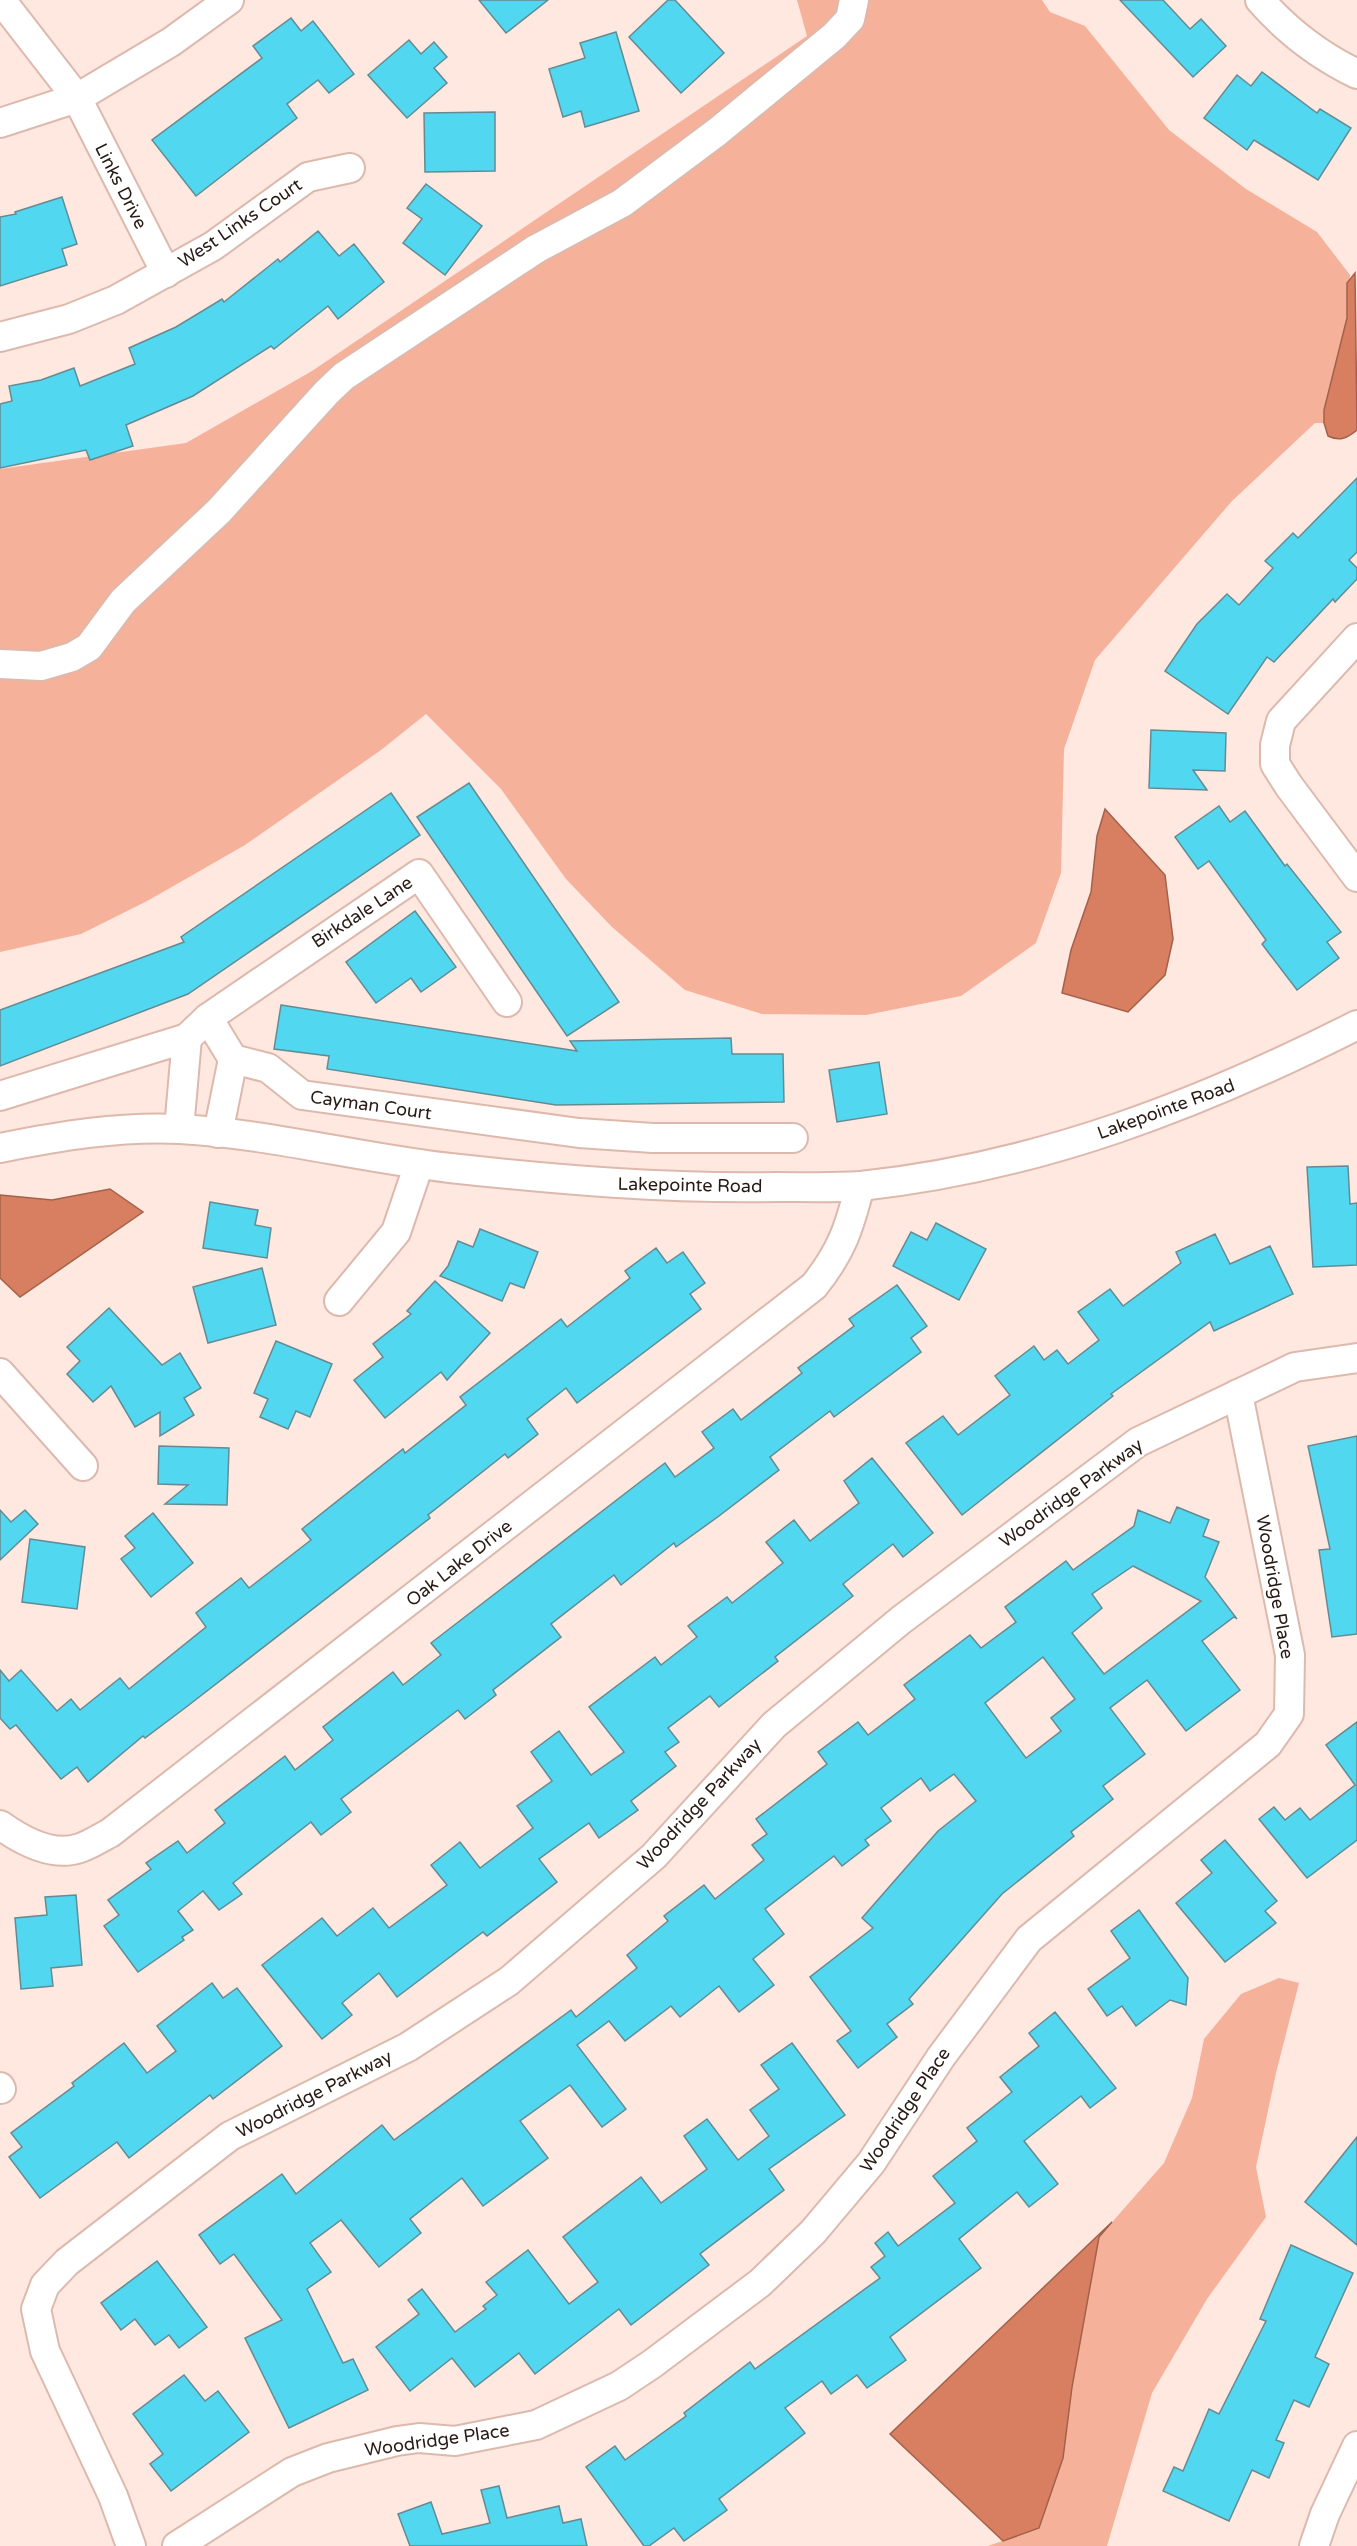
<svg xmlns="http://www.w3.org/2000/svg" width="1357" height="2546" viewBox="0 0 1357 2546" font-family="'Varela Round',sans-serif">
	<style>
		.green { fill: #f6b19a }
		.water { fill: #d87f61; stroke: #a3614a; stroke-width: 1.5 }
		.building { fill: #51d7ef; stroke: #648b93; stroke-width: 1.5; fill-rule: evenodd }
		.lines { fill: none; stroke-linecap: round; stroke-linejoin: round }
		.minor-casing { stroke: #ddb9ad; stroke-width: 32 }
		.minor { stroke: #fff; stroke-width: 28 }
		.labels { text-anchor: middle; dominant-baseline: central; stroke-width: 5; stroke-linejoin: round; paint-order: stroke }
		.street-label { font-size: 18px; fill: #271a15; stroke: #fff }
	</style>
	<rect width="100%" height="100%" fill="#fee8e0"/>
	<g class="green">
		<polygon points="797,0 1042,0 1050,12 1085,26 1169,130 1246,189 1317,232 1350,275 1347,318 1324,410 1324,423 1315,423 1232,501 1095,660 1064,749 1061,873 1036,943 961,996 866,1015 762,1014 685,990 612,927 566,879 501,789 426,714 381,750 245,845 149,900 81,934 0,952 0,469 186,443 312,371 807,36"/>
		<polygon points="1279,1978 1299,1983 1276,2073 1256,2167 1266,2217 1207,2299 1152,2393 1107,2546 988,2546 1039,2528 1063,2458 1072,2387 1099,2237 1164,2163 1192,2098 1204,2039 1241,1994"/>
	</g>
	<g class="water">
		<path d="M 1355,273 L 1357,430 C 1347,438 1340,442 1328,436 L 1324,423 L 1324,410 L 1347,318 L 1347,283 Z"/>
		<polygon points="1105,809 1165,875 1173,939 1165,975 1128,1012 1062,993 1071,950 1091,892 1097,836"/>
		<polygon points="110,1189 143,1212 20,1297 0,1278 0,1195 52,1200"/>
		<polygon points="1112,2222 1099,2237 1072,2387 1063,2458 1039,2528 1003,2541 890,2434"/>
	</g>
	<g class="building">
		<polygon points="479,0 548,0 506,33"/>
		<polygon points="668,0 675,0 724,53 681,93 629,37"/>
		<polygon points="1120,0 1163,0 1190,29 1201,19 1226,46 1193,77"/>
		<polygon points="291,18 301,31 313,21 354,74 329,93 318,80 287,104 297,118 196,196 152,140 262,58 253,46"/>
		<polygon points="616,32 639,111 585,127 581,111 563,117 549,69 585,58 580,43"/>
		<polygon points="409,40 421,54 434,42 447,57 434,68 447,83 407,118 368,75"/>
		<polygon points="1262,72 1317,113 1320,109 1351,128 1318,180 1254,140 1247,150 1204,118 1237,75 1251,86"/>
		<polygon points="495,112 495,171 425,172 424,113"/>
		<polygon points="426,184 482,226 445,275 403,243 422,219 407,208"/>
		<polygon points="62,197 77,244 62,249 67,265 0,286 0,217 16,214 15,212"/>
		<polygon points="318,231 339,256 354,244 384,282 338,319 328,306 274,349 271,346 193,396 126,425 133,446 90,460 86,450 0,468 0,404 12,401 9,386 41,380 74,368 80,386 135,364 129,348 176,327 222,299 224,302 278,259 280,262"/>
		<polygon points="1357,478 1357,552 1349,560 1357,568 1357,579 1335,602 1333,599 1274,662 1267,657 1228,714 1165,671 1197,624 1227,594 1239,605 1273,568 1265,561 1293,533 1298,538"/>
		<polygon points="1151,730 1226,733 1225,771 1193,770 1207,790 1149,788"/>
		<polygon points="469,783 619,1002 567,1036 417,817"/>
		<polygon points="391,793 420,835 188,994 0,1066 0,1010 184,942 181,937"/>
		<polygon points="1219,806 1230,822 1245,811 1285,866 1287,864 1341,932 1327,942 1339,958 1297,990 1262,944 1266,940 1209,861 1198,869 1175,837"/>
		<polygon points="415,911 456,967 421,992 411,978 376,1003 346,962"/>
		<polygon points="281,1005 577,1051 570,1041 731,1038 732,1054 783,1054 784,1102 556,1105 327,1069 329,1056 274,1049"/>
		<polygon points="879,1062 887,1114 837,1122 829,1070"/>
		<polygon points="1348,1166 1350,1204 1357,1203 1357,1265 1313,1267 1307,1167"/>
		<polygon points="210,1202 258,1210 255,1225 271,1228 267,1258 203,1248"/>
		<polygon points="936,1223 986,1249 959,1300 893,1266 911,1232 927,1240"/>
		<polygon points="480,1229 538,1252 524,1288 510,1283 502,1301 440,1276 448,1266 458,1241 473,1247"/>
		<polygon points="1215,1234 1230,1264 1270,1246 1293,1294 1214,1331 1210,1322 1111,1394 1113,1396 962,1515 906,1443 943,1416 958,1435 1010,1395 995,1376 1034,1346 1044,1360 1057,1350 1068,1364 1099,1340 1078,1312 1110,1289 1123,1306 1181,1263 1176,1252"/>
		<polygon points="656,1248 667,1263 683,1252 705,1283 690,1294 701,1309 577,1403 566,1388 527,1419 538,1434 508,1458 505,1454 428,1515 430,1518 185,1708 145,1738 143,1736 88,1782 77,1767 61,1779 16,1725 10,1729 0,1718 0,1670 9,1681 21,1670 57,1711 71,1699 80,1710 120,1678 129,1689 206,1627 196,1613 241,1578 249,1588 311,1540 302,1529 403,1449 405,1453 466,1405 460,1397 561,1319 567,1327 630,1278 625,1271"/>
		<polygon points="262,1268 276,1325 208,1343 193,1287"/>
		<polygon points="435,1281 490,1333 447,1380 441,1372 385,1418 354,1380 383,1357 373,1344 411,1314 407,1311"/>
		<polygon points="897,1285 927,1326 911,1338 921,1352 834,1417 830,1411 770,1457 779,1470 719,1516 676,1547 674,1543 621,1585 614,1575 551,1624 561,1637 493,1690 496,1695 465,1719 458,1710 341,1799 351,1812 321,1835 311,1822 233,1883 242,1894 219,1910 203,1891 178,1911 193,1930 182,1937 184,1940 138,1972 104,1926 119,1915 108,1900 151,1869 146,1863 178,1841 187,1853 225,1823 215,1810 285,1756 295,1770 333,1740 323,1727 393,1672 403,1685 441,1655 431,1643 640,1482 665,1463 675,1477 714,1448 702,1432 733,1409 741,1420 802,1373 798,1368 854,1326 849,1319"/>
		<polygon points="109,1308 162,1365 180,1353 201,1388 184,1398 194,1415 160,1436 160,1412 135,1427 111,1386 93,1402 67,1374 80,1361 67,1347"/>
		<polygon points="276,1341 332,1364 310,1417 296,1411 288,1429 260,1417 268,1399 254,1393"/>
		<polygon points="1357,1436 1357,1634 1332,1637 1319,1550 1330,1549 1308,1446"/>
		<polygon points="159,1446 229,1448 227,1505 165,1504 188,1485 158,1484"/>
		<polygon points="872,1458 933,1533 903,1557 893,1544 843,1584 853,1596 775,1657 778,1661 719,1707 710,1696 668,1728 679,1742 665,1752 676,1766 631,1801 638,1810 599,1838 589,1823 539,1859 557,1882 487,1936 483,1932 397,1997 379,1973 342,2003 352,2015 322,2039 262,1965 322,1918 337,1936 373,1908 389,1928 447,1885 431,1865 460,1842 480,1868 533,1828 517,1806 552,1781 531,1752 559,1731 591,1775 624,1752 589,1707 655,1657 661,1665 697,1637 688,1626 727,1597 732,1603 783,1563 766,1542 794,1520 810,1541 859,1503 844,1481"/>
		<path d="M 1177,1507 L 1209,1520 L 1203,1536 L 1219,1542 L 1205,1577 L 1237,1619 L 1234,1617 L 1202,1641 L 1240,1690 L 1186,1731 L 1147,1680 L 1110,1708 L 1145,1754 L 1103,1786 L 1113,1799 L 1071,1832 L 1074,1836 L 1002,1894 L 909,1999 L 913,2004 L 887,2024 L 897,2037 L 858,2068 L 837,2041 L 851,2031 L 810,1977 L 873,1928 L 862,1918 L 938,1831 L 976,1801 L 954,1774 L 930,1791 L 921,1778 L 881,1808 L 891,1821 L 865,1840 L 869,1845 L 842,1866 L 834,1856 L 765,1909 L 784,1934 L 753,1959 L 774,1985 L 739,2012 L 719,1986 L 680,2017 L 671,2006 L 625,2041 L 609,2021 L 577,2045 L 626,2109 L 602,2127 L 570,2085 L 520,2121 L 548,2158 L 483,2206 L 462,2178 L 410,2219 L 421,2233 L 379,2267 L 341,2220 L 310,2243 L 331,2272 L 307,2289 L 343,2363 L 353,2359 L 368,2390 L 289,2428 L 245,2338 L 282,2320 L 234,2254 L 220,2264 L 199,2235 L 282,2174 L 296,2194 L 382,2125 L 394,2140 L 571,2010 L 576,2017 L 637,1968 L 627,1955 L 668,1921 L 664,1916 L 704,1885 L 715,1899 L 764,1860 L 752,1845 L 767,1834 L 756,1819 L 827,1764 L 818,1752 L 858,1722 L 868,1735 L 915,1699 L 904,1685 L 970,1635 L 981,1648 L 1016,1622 L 1005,1607 L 1066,1561 L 1073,1570 L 1134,1526 L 1138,1510 L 1170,1523 ZM 1133,1566 L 1201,1601 L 1104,1674 L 1072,1633 L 1102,1608 L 1092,1594 ZM 1043,1657 L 1075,1699 L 1051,1718 L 1061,1731 L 1026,1758 L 985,1703 Z"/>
		<polygon points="0,1510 11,1522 25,1510 38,1524 0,1560"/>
		<polygon points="153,1513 193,1563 151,1597 121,1559 135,1548 125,1536"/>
		<polygon points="30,1539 85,1547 77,1609 22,1602"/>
		<polygon points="1357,1722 1357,1840 1307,1878 1259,1819 1274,1807 1285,1820 1300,1808 1310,1820 1355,1785 1326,1745"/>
		<polygon points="1225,1840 1277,1901 1265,1911 1276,1923 1225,1962 1176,1903 1212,1873 1201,1860"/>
		<polygon points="76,1895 82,1965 51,1968 53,1986 21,1989 15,1918 47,1915 45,1897"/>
		<polygon points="1139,1910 1188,1978 1186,2005 1170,2000 1136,2026 1122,2006 1107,2016 1088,1989 1130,1958 1111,1931"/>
		<polygon points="212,1983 223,1998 237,1988 282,2046 213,2099 210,2095 129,2158 117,2142 40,2198 9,2157 22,2147 11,2133 74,2086 72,2083 124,2043 147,2073 176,2051 157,2026"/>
		<polygon points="1055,2012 1116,2088 1090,2108 1081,2096 1024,2141 1058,2184 1029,2207 1017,2192 959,2239 981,2268 890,2337 906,2360 867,2388 857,2375 831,2394 822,2381 785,2408 805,2433 719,2499 727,2510 684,2541 674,2528 649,2546 644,2546 586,2467 615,2446 625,2460 686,2416 684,2413 750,2362 755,2369 880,2278 871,2267 885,2256 875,2243 888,2232 898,2246 955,2203 933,2176 977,2141 967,2128 1012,2092 1000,2077 1039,2046 1029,2033"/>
		<polygon points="792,2043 845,2115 769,2169 784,2190 700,2254 709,2265 631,2325 619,2309 535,2374 519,2353 475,2387 452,2358 410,2391 376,2347 419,2314 408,2300 422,2289 455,2332 486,2309 483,2306 497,2295 486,2282 528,2250 569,2304 598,2282 563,2237 641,2177 661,2203 707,2169 684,2136 707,2119 738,2160 769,2136 750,2110 779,2089 761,2065"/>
		<polygon points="1357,2137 1357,2245 1305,2202"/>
		<polygon points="1291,2245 1353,2273 1315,2357 1329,2364 1309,2407 1294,2400 1276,2440 1284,2443 1269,2478 1252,2470 1229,2521 1163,2491 1174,2467 1183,2471 1209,2409 1219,2414 1266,2321 1260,2319"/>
		<polygon points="157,2261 207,2327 179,2348 169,2335 155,2345 135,2319 121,2330 101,2303"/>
		<polygon points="184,2375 205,2401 218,2391 249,2432 171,2491 150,2464 163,2454 133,2414"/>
		<polygon points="499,2486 507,2518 559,2506 563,2523 581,2519 587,2546 410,2546 398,2514 431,2502 442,2534 490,2523 481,2490"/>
	</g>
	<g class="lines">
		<defs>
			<g id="minor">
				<polyline points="1,0 77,98 166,273"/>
				<path d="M 1260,0 C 1287,31 1320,56 1357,74"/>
				<polyline points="0,123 77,98 171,42 229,0"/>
				<polyline points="0,337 69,319 116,300 213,246 308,177 350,168"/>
				<polyline points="1357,638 1281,721 1275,745 1275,764 1289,786 1357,877"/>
				<polyline points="0,664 41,666 72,657 89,647 123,601 219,511 327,392 344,376 536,249 622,203 717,132 834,36 850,19 854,0"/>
				<polyline points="208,1018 419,874 507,1002"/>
				<polyline points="0,1096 187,1038 208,1018 233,1059 268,1068 302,1095 579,1133 653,1138 793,1138"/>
				<polyline points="179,1129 187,1038"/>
				<polyline points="218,1133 233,1059"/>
				<path d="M 0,1148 C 59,1136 120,1126 180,1129 C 271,1134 360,1158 450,1168 C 559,1180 667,1189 777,1187 C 805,1187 834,1188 861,1186 C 1039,1167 1199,1105 1357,1025"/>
				<polyline points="339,1301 396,1232 419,1164"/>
				<polyline points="0,1373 83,1466"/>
				<path d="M 0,1825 C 21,1840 52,1858 80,1848 C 90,1845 100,1838 110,1833 L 814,1286 C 842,1251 849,1228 860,1186"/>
				<polyline points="0,2087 1,2089"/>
				<polyline points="131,2546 113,2496 45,2351 36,2309 45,2285 67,2262 230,2136 408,2047 509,1981 654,1856 774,1725 901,1620 1138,1442 1295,1367 1357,1358"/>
				<polyline points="177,2546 292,2472 328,2458 397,2441 419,2438 455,2441 536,2425 619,2386 652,2364 760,2283 813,2232 871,2163 941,2057 1029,1939 1268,1744 1289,1714 1290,1655 1238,1394"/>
				<polyline points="1314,2546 1325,2514 1357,2446"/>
			</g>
		</defs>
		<use href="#minor" class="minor-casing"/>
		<use href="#minor" class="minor"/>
	</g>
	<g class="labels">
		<g class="street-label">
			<text transform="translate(121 186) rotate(63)">Links Drive</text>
			<text transform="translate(240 223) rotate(-34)">West Links Court</text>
			<text transform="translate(362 912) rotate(-33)">Birkdale Lane</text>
			<text transform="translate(371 1105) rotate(8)">Cayman Court</text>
			<text transform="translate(1166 1109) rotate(-20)">Lakepointe Road</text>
			<text transform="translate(690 1185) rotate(1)">Lakepointe Road</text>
			<text transform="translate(1071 1493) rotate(-36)">Woodridge Parkway</text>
			<text transform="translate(459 1563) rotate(-38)">Oak Lake Drive</text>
			<text transform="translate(1275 1587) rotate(80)">Woodridge Place</text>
			<text transform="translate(699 1804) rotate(-47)">Woodridge Parkway</text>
			<text transform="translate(314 2094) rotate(-27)">Woodridge Parkway</text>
			<text transform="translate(905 2110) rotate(-56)">Woodridge Place</text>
			<text transform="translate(437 2440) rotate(-8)">Woodridge Place</text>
		</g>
	</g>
</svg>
